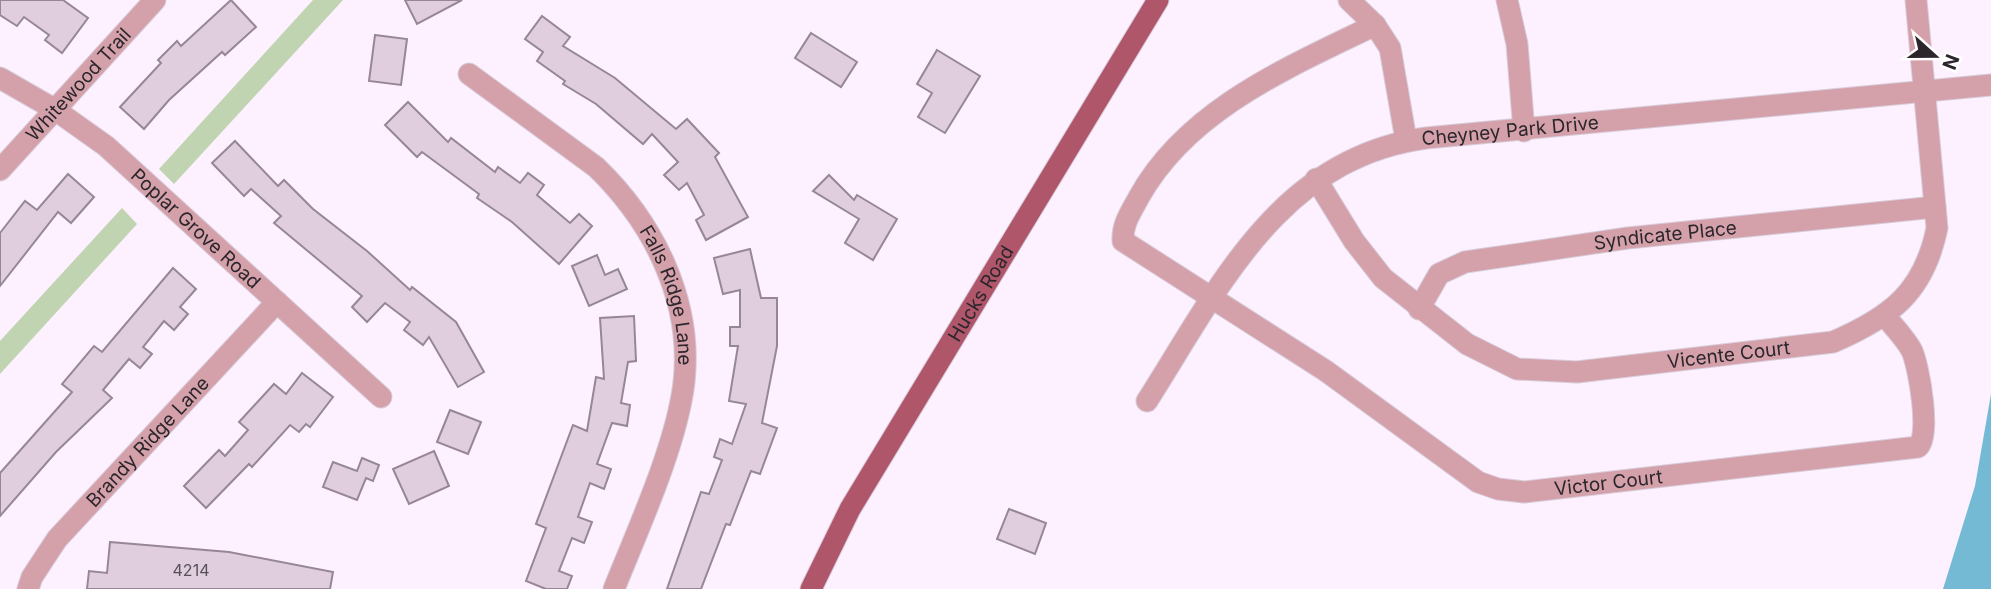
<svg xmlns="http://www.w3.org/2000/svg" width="1991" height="589" viewBox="0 0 1991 589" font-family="Inter,sans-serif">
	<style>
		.green { fill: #c0d4b2 }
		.water { fill: #75bad4 }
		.building { fill: #e0cede; stroke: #978796; stroke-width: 2 }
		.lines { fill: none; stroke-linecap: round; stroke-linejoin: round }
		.minor-casing { stroke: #d7ccd9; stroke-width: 23 }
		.major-casing { stroke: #d7ccd9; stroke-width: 23 }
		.minor { stroke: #d4a0aa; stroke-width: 21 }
		.major { stroke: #b0566b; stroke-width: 21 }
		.labels { text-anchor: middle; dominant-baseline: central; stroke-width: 7; stroke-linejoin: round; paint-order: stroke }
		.number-label { font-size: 16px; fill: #585058 }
		.street-label { font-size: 19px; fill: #2b262c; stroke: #fff }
	</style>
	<rect width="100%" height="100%" fill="#fdf0ff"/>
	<g class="green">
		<polygon points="313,0 343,0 174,184 159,169"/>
		<polygon points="122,208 137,224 0,374 0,341"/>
	</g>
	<polygon class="water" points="1991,394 1991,589 1943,589 1975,486"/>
	<g class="building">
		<polygon points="0,0 63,0 88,18 62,53 45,40 49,35 24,17 17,26 0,15"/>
		<polygon points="231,0 256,27 225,55 222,52 169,100 144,129 120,107 161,63 158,60 177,41 181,46"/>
		<polygon points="405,0 462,0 417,24"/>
		<polygon points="542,16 570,37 563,46 615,78 676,129 687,119 719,153 715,157 748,217 706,240 696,220 704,215 687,183 679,190 664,175 678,162 652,134 643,144 596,104 563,84 565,81 537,61 543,52 525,39"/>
		<polygon points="811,33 857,62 841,87 795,58"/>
		<polygon points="375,35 407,39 401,85 369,81"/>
		<polygon points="937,50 980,76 945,133 918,117 932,93 917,84"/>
		<polygon points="408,102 448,142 451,138 495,172 498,167 520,183 528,173 544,185 537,195 570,223 579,214 592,226 559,264 512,222 477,198 479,194 422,152 417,157 385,125"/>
		<polygon points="235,141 278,186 284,180 313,209 367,251 410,290 412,287 456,322 484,372 458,387 429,337 423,345 404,330 410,322 385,303 367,322 352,307 362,296 274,223 281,216 251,189 244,196 212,163"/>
		<polygon points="68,174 94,197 71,223 58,212 0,286 0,233 25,201 37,210"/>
		<polygon points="829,175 854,200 857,195 897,219 873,260 845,243 859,219 813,191"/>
		<polygon points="750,249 761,298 777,298 777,346 762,423 777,428 760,474 751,471 730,525 726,524 701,589 667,589 701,492 709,494 722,460 714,457 720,439 732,444 746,404 729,401 738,346 730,346 730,327 740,327 740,290 723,294 714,258"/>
		<polygon points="597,255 605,275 618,269 627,289 589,306 572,266"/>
		<polygon points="173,268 196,289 180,307 188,314 174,330 164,321 143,347 152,354 140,368 129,359 103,390 112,398 56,452 0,516 0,473 72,392 62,384 94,346 102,352"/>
		<polygon points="634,316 636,361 628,362 621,403 630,405 627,426 612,423 597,464 611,469 604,489 590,483 578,517 592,522 584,543 572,538 559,571 572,576 567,589 546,589 526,581 546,528 536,524 573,425 587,431 596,377 604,379 600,318"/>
		<polygon points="302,373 333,397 310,427 306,424 299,432 290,425 252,467 249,464 206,508 184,486 219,450 225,456 248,430 239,422 274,384 286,394"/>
		<polygon points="450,410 481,422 468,454 437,442"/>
		<polygon points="434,451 449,486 409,504 393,469"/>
		<polygon points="362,458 379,465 373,481 366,478 357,500 323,487 333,462 357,471"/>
		<polygon points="1009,509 1046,523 1035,554 997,539"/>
		<polygon points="110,542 229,552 333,572 330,589 87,589 89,571 107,573"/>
	</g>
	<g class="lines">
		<defs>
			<g id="minor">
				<polyline points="1349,0 1375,25 1390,48 1406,140"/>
				<polyline points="1507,0 1517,44 1524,131"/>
				<path id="s1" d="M 1375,25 C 1289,67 1188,109 1139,197 C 1131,212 1122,224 1123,241 L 1326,371 L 1478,482 L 1498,489 L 1524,492 L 1918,447 C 1931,436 1919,367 1912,351 C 1906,339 1894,327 1885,316"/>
				<path id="s2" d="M 469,74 L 596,167 C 653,222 693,300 684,382 C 677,444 638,529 614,589"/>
				<path id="s3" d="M 0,78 L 54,109 L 106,146 L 381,397"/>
				<path id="s4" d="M 0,170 L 155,0"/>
				<path id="s5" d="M 1316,179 L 1354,241 L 1383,278 L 1467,344 L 1517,369 L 1577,372 L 1833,342 C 1891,317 1924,292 1937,228 L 1916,0"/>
				<path id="s6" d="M 1419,309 L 1439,274 L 1465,262 L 1628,238 L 1935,207"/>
				<path id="s7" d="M 1147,401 C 1219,288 1279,158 1426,138 L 1991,85"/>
				<path id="s8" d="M 28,589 L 32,577 L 57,539 L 277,302"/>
			</g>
			<g id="major">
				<path id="s9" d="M 811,589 L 850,509 L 1158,0"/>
			</g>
		</defs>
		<use href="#minor" class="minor-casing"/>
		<use href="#major" class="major-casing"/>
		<use href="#minor" class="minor"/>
		<use href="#major" class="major"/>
	</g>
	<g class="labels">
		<g class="number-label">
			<text x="191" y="570">4214</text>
		</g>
		<g class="street-label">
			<text stroke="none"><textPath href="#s4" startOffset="116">Whitewood Trail</textPath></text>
			<text stroke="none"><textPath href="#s7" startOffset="483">Cheyney Park Drive</textPath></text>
			<text stroke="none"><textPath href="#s3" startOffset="248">Poplar Grove Road</textPath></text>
			<text stroke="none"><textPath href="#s6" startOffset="271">Syndicate Place</textPath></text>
			<text stroke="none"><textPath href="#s9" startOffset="341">Hucks Road</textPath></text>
			<text stroke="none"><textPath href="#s2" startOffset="308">Falls Ridge Lane</textPath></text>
			<text stroke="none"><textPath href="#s5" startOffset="495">Vicente Court</textPath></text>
			<text stroke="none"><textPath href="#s8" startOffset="191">Brandy Ridge Lane</textPath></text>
			<text stroke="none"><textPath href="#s1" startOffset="906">Victor Court</textPath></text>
		</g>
	</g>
	<g transform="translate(1935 56) rotate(111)" stroke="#ffffff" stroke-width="5" paint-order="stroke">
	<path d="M0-5L12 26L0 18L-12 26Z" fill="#2b262c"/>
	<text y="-10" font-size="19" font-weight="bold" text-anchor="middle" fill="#2b262c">N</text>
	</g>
</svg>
